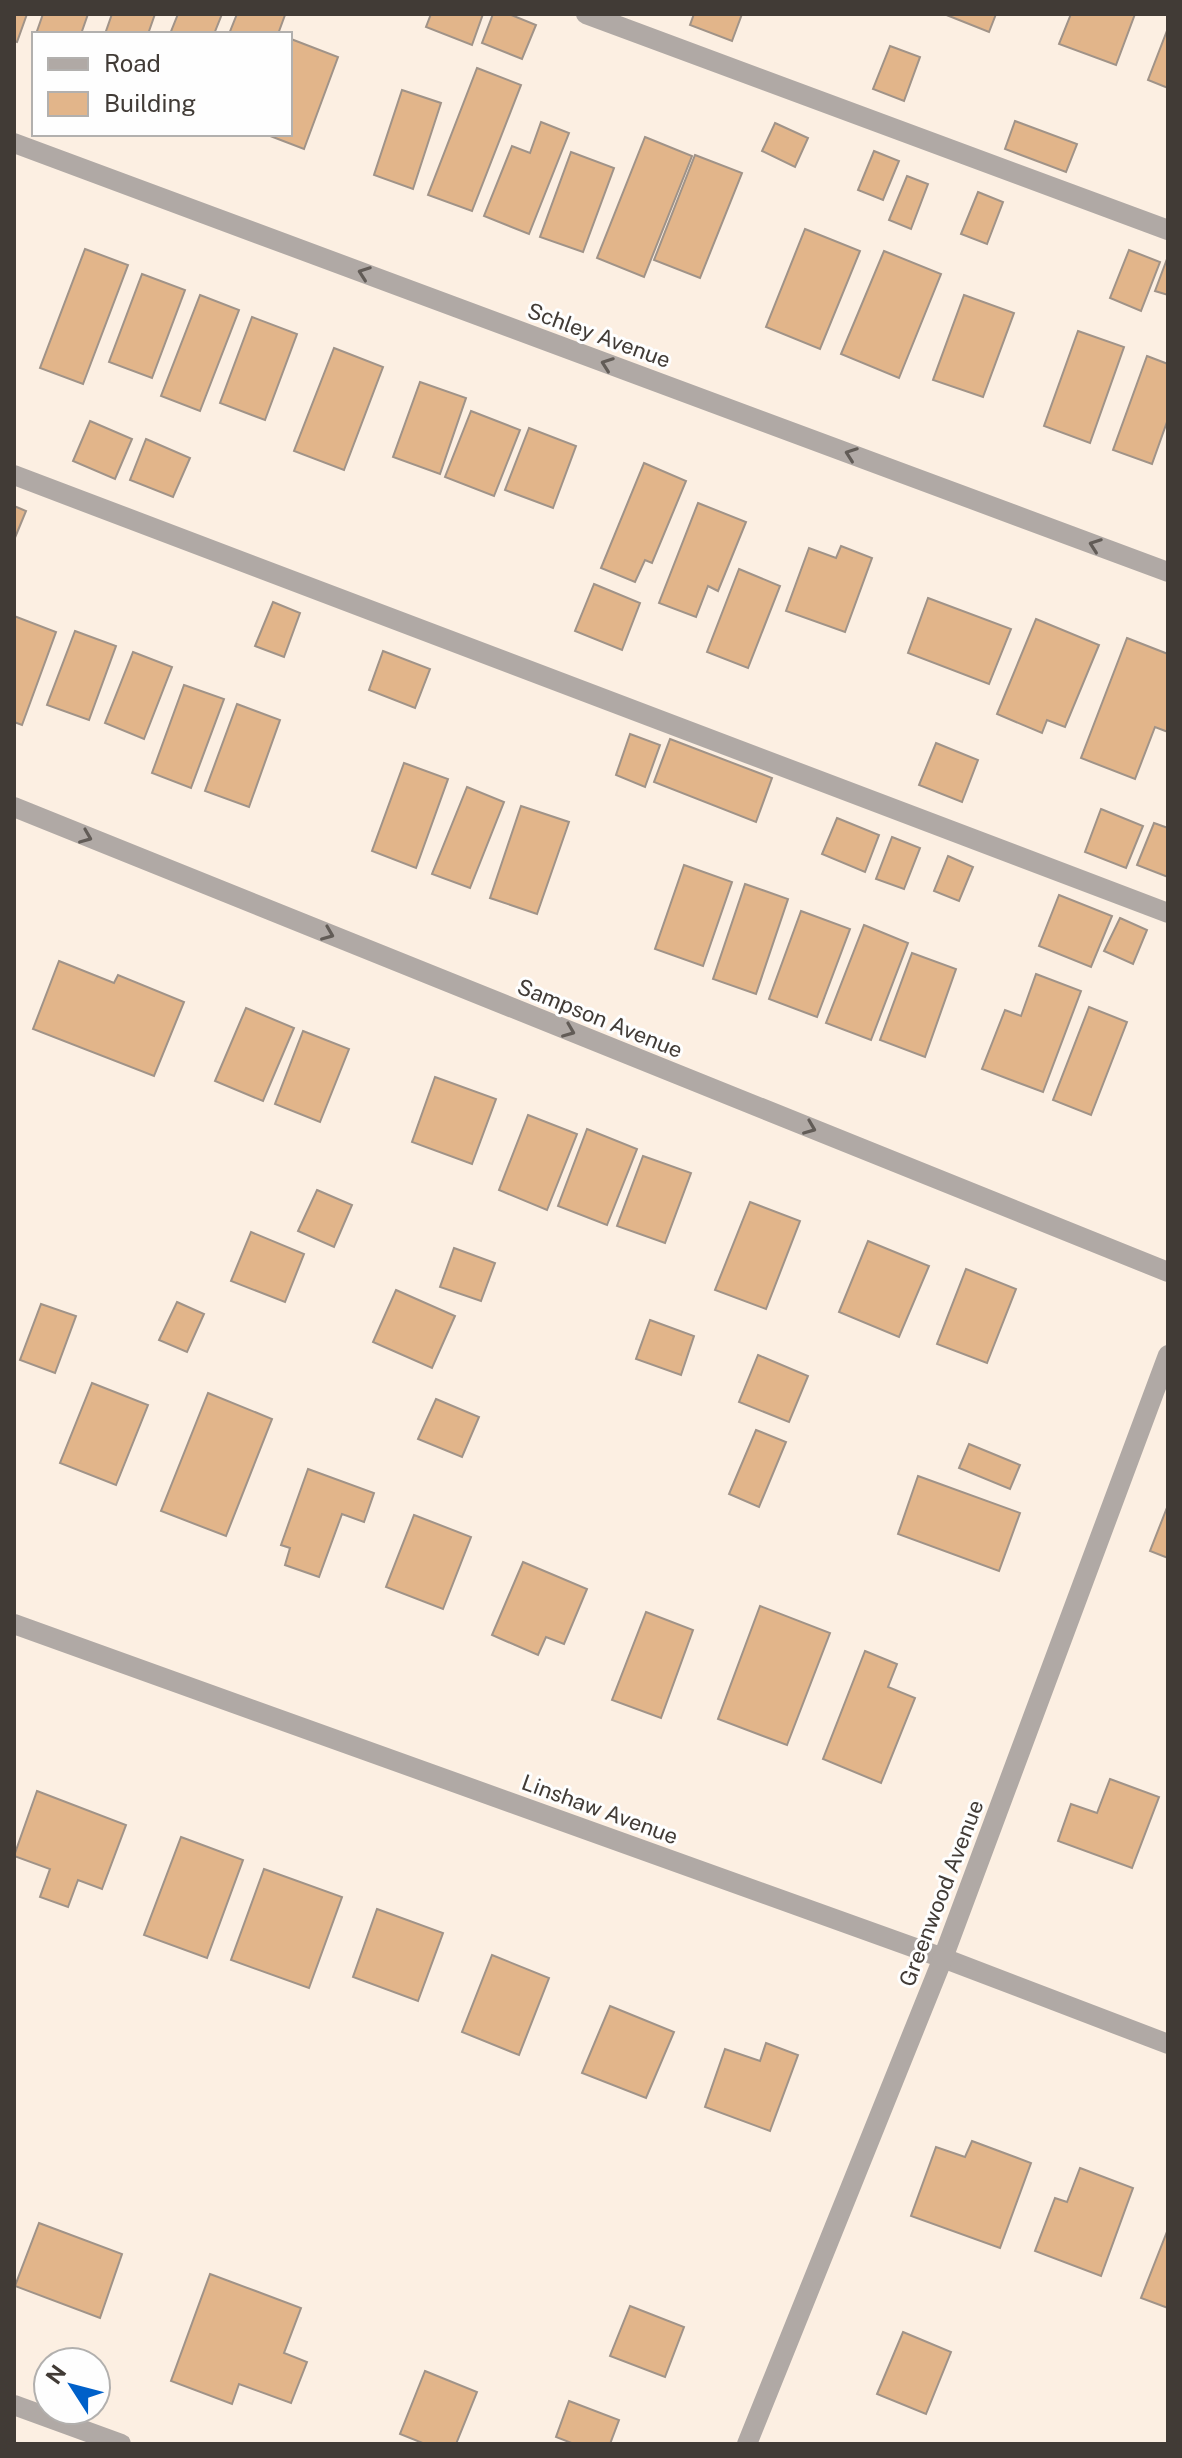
<svg xmlns="http://www.w3.org/2000/svg" width="1182" height="2458" viewBox="0 0 1182 2458" font-family="'Public Sans',sans-serif">
	<style>
		.building { fill: #e2b58a; stroke: #a09388; stroke-width: 2 }
		.lines { fill: none; stroke-linecap: round; stroke-linejoin: round }
		.service { stroke: #b0a9a5; stroke-width: 20 }
		.minor { stroke: #b0a9a5; stroke-width: 20 }
		.oneway { stroke: #625c57 }
		.labels { text-anchor: middle; dominant-baseline: central; stroke-width: 6; stroke-linejoin: round; paint-order: stroke }
		.street-label { font-size: 22px; fill: #413b36; stroke: #fefefe }
	</style>
	<rect width="100%" height="100%" fill="#fcefe2"/>
	<g class="building">
		<polygon points="14,14 27,14 17,42 14,41"/>
		<polygon points="43,14 88,14 81,34 36,34"/>
		<polygon points="112,14 155,14 148,34 105,34"/>
		<polygon points="178,14 222,14 214,34 170,34"/>
		<polygon points="237,14 281,14 285,15 278,34 229,34"/>
		<polygon points="431,14 483,14 472,45 426,27"/>
		<polygon points="493,14 509,14 536,25 522,59 482,43"/>
		<polygon points="694,14 742,14 732,41 690,25"/>
		<polygon points="944,14 996,14 989,32"/>
		<polygon points="1071,14 1135,14 1116,65 1059,44"/>
		<polygon points="1168,28 1168,88 1148,80"/>
		<polygon points="291,39 338,57 304,149 265,134 290,134"/>
		<polygon points="890,46 920,57 904,101 873,89"/>
		<polygon points="477,68 521,85 472,211 428,195"/>
		<polygon points="402,90 441,103 413,189 374,175"/>
		<polygon points="1015,121 1077,144 1066,172 1005,149"/>
		<polygon points="541,122 569,133 529,234 484,216 512,146 530,153"/>
		<polygon points="775,123 808,138 795,167 762,151"/>
		<polygon points="645,137 692,156 644,277 597,258"/>
		<polygon points="874,151 899,161 883,200 858,190"/>
		<polygon points="571,152 614,168 583,252 540,237"/>
		<polygon points="695,155 742,173 700,278 654,260"/>
		<polygon points="907,176 928,184 911,229 889,220"/>
		<polygon points="978,192 1003,202 987,244 961,234"/>
		<polygon points="805,229 860,251 820,349 766,327"/>
		<polygon points="85,249 128,265 83,384 40,368"/>
		<polygon points="1129,250 1160,262 1141,311 1110,298"/>
		<polygon points="884,251 941,274 899,378 841,354"/>
		<polygon points="1167,259 1168,260 1168,295 1155,291"/>
		<polygon points="142,274 185,290 152,378 109,362"/>
		<polygon points="200,295 239,310 200,411 161,396"/>
		<polygon points="964,295 1014,313 983,397 933,380"/>
		<polygon points="252,317 297,334 265,420 220,403"/>
		<polygon points="1078,331 1124,347 1090,443 1044,426"/>
		<polygon points="334,348 383,367 344,470 294,451"/>
		<polygon points="1147,356 1168,364 1168,419 1152,464 1113,450"/>
		<polygon points="420,382 466,398 440,474 393,457"/>
		<polygon points="471,411 520,430 494,496 445,477"/>
		<polygon points="90,421 132,439 115,479 73,461"/>
		<polygon points="529,428 576,446 553,508 505,490"/>
		<polygon points="146,439 190,458 173,497 130,480"/>
		<polygon points="644,463 686,481 652,563 645,560 635,582 601,568"/>
		<polygon points="698,503 746,522 718,591 708,586 696,617 659,603"/>
		<polygon points="14,506 26,511 14,540"/>
		<polygon points="841,546 872,558 845,632 786,611 809,548 836,558"/>
		<polygon points="739,569 780,586 748,668 707,652"/>
		<polygon points="594,584 640,603 622,650 575,631"/>
		<polygon points="928,598 1011,629 989,684 908,653"/>
		<polygon points="273,602 300,613 284,657 255,646"/>
		<polygon points="14,616 56,632 22,725 14,722"/>
		<polygon points="1036,619 1099,645 1065,727 1047,720 1042,733 997,714"/>
		<polygon points="75,631 116,646 89,720 47,705"/>
		<polygon points="1127,638 1168,654 1168,732 1155,727 1135,779 1081,758"/>
		<polygon points="383,651 430,669 415,708 369,690"/>
		<polygon points="133,652 172,667 144,739 105,723"/>
		<polygon points="184,685 224,699 191,788 152,773"/>
		<polygon points="237,704 280,720 249,807 205,791"/>
		<polygon points="630,734 660,745 645,787 616,775"/>
		<polygon points="670,739 772,778 756,822 654,782"/>
		<polygon points="936,743 978,760 962,802 919,785"/>
		<polygon points="404,763 448,779 416,868 372,851"/>
		<polygon points="467,787 504,802 470,888 432,874"/>
		<polygon points="521,806 569,822 537,914 490,898"/>
		<polygon points="1101,809 1143,826 1126,868 1085,852"/>
		<polygon points="837,818 879,835 865,872 822,854"/>
		<polygon points="1154,823 1168,828 1168,877 1137,865"/>
		<polygon points="892,837 920,848 904,889 876,879"/>
		<polygon points="948,856 973,867 959,901 934,891"/>
		<polygon points="684,865 732,882 703,966 655,949"/>
		<polygon points="745,884 788,899 756,994 713,979"/>
		<polygon points="1059,895 1112,916 1091,967 1039,946"/>
		<polygon points="801,911 850,929 817,1017 769,999"/>
		<polygon points="1120,918 1147,930 1133,964 1104,951"/>
		<polygon points="864,925 908,943 871,1040 826,1023"/>
		<polygon points="912,953 956,969 925,1057 880,1040"/>
		<polygon points="59,961 114,983 118,975 184,1002 154,1076 33,1029"/>
		<polygon points="1036,974 1081,991 1043,1092 982,1069 1005,1010 1021,1016"/>
		<polygon points="1089,1007 1127,1022 1091,1115 1053,1100"/>
		<polygon points="246,1008 294,1028 263,1101 215,1081"/>
		<polygon points="303,1031 349,1049 320,1122 275,1104"/>
		<polygon points="435,1077 496,1099 472,1164 412,1142"/>
		<polygon points="528,1115 577,1134 547,1210 499,1190"/>
		<polygon points="587,1129 637,1149 607,1225 558,1206"/>
		<polygon points="643,1156 691,1173 665,1243 617,1226"/>
		<polygon points="317,1190 352,1205 334,1247 298,1231"/>
		<polygon points="750,1202 800,1221 766,1309 715,1290"/>
		<polygon points="251,1232 304,1254 285,1302 231,1281"/>
		<polygon points="868,1241 929,1266 899,1337 839,1312"/>
		<polygon points="454,1248 495,1263 481,1301 440,1287"/>
		<polygon points="966,1269 1016,1289 987,1363 937,1344"/>
		<polygon points="396,1290 455,1316 432,1368 373,1342"/>
		<polygon points="177,1302 204,1314 187,1352 159,1340"/>
		<polygon points="41,1304 76,1316 55,1373 20,1360"/>
		<polygon points="650,1320 694,1336 681,1375 636,1359"/>
		<polygon points="758,1355 808,1376 789,1422 739,1402"/>
		<polygon points="92,1383 148,1405 116,1485 60,1463"/>
		<polygon points="208,1393 272,1419 226,1536 161,1511"/>
		<polygon points="436,1399 479,1417 462,1457 418,1439"/>
		<polygon points="756,1430 786,1442 759,1507 729,1494"/>
		<polygon points="969,1444 1020,1465 1010,1489 959,1468"/>
		<polygon points="308,1469 374,1493 364,1522 342,1514 319,1577 285,1565 290,1548 281,1545"/>
		<polygon points="918,1476 1020,1513 999,1571 898,1534"/>
		<polygon points="1168,1505 1168,1558 1150,1551"/>
		<polygon points="414,1515 471,1537 443,1609 386,1587"/>
		<polygon points="523,1562 587,1589 564,1644 546,1637 538,1655 492,1635"/>
		<polygon points="760,1606 830,1633 787,1745 718,1719"/>
		<polygon points="646,1612 693,1630 661,1718 612,1700"/>
		<polygon points="865,1651 897,1664 888,1687 915,1698 881,1783 823,1759"/>
		<polygon points="1110,1779 1159,1797 1132,1868 1058,1841 1071,1804 1097,1813"/>
		<polygon points="37,1791 126,1825 102,1889 78,1880 68,1907 40,1897 50,1869 14,1856"/>
		<polygon points="181,1837 243,1860 207,1958 144,1935"/>
		<polygon points="264,1869 342,1897 309,1988 231,1960"/>
		<polygon points="377,1909 443,1933 418,2001 353,1977"/>
		<polygon points="492,1955 549,1978 519,2055 462,2032"/>
		<polygon points="610,2006 674,2032 646,2098 582,2073"/>
		<polygon points="766,2043 798,2055 770,2131 705,2107 725,2049 760,2061"/>
		<polygon points="972,2141 1031,2163 1000,2248 911,2216 936,2147 965,2157"/>
		<polygon points="1080,2168 1133,2188 1101,2276 1035,2251 1055,2198 1067,2202"/>
		<polygon points="39,2223 122,2254 100,2318 15,2286"/>
		<polygon points="1168,2229 1168,2308 1141,2298"/>
		<polygon points="210,2274 301,2308 284,2353 307,2362 291,2403 239,2384 232,2404 171,2381"/>
		<polygon points="630,2306 684,2327 665,2377 610,2356"/>
		<polygon points="903,2332 951,2352 926,2414 877,2394"/>
		<polygon points="425,2371 477,2392 456,2444 425,2444 400,2434"/>
		<polygon points="569,2401 619,2420 610,2444 574,2444 556,2437"/>
	</g>
	<g class="lines">
		<g class="service">
			<polyline points="586,14 1168,230"/>
			<polyline points="14,475 1168,913"/>
		</g>
		<g class="minor">
			<polyline points="14,143 1168,572"/>
			<polyline points="14,807 1168,1272"/>
			<polyline points="14,1624 943,1958 1168,2044"/>
			<polyline points="14,2405 121,2444"/>
			<polyline points="747,2444 943,1958 1168,1355"/>
		</g>
	</g>
	<defs><path id="oneway-chevron" d="M-2-3.5L2.5 0L-2 3.5" fill="none" stroke-width="1.6" stroke-linecap="round" stroke-linejoin="round" transform="scale(2)"/></defs>
	<g class="oneway">
		<use href="#oneway-chevron" transform="translate(364 273) rotate(-160)"/>
		<use href="#oneway-chevron" transform="translate(607 364) rotate(-160)"/>
		<use href="#oneway-chevron" transform="translate(851 454) rotate(-160)"/>
		<use href="#oneway-chevron" transform="translate(1095 545) rotate(-160)"/>
		<use href="#oneway-chevron" transform="translate(86 837) rotate(22)"/>
		<use href="#oneway-chevron" transform="translate(328 934) rotate(22)"/>
		<use href="#oneway-chevron" transform="translate(569 1031) rotate(22)"/>
		<use href="#oneway-chevron" transform="translate(810 1128) rotate(22)"/>
	</g>
	<g class="labels">
		<g class="street-label">
			<text transform="translate(599 335) rotate(20)">Schley Avenue</text>
			<text transform="translate(600 1018) rotate(22)">Sampson Avenue</text>
			<text transform="translate(600 1809) rotate(20)">Linshaw Avenue</text>
			<text transform="translate(941 1893) rotate(-69)">Greenwood Avenue</text>
		</g>
	</g>
	<rect width="1182" height="2458" fill="none" stroke="#413b36" stroke-width="32"/>
	<rect x="32" y="32" width="260" height="104" fill="#fefefe" stroke="#b2b0ae" stroke-width="2"/>
	<rect x="48" y="58" width="40" height="12" fill="#b0a9a5" stroke="#b2b0ae" stroke-width="2"/>
	<text x="104" y="72" font-size="24" fill="#413b36">Road</text>
	<rect x="48" y="92" width="40" height="24" fill="#e2b58a" stroke="#b2b0ae" stroke-width="2"/>
	<text x="104" y="112" font-size="24" fill="#413b36">Building</text>
	<g transform="translate(72 2386) rotate(306)"><circle r="38" fill="#fefefe" stroke="#b2b0ae" stroke-width="2"/>
	<path d="M0-6L14 30L0 20L-14 30Z" fill="#0060c9"/>
	<text y="-12" font-size="22" font-weight="bold" text-anchor="middle" fill="#413b36">N</text>
	</g>
</svg>
